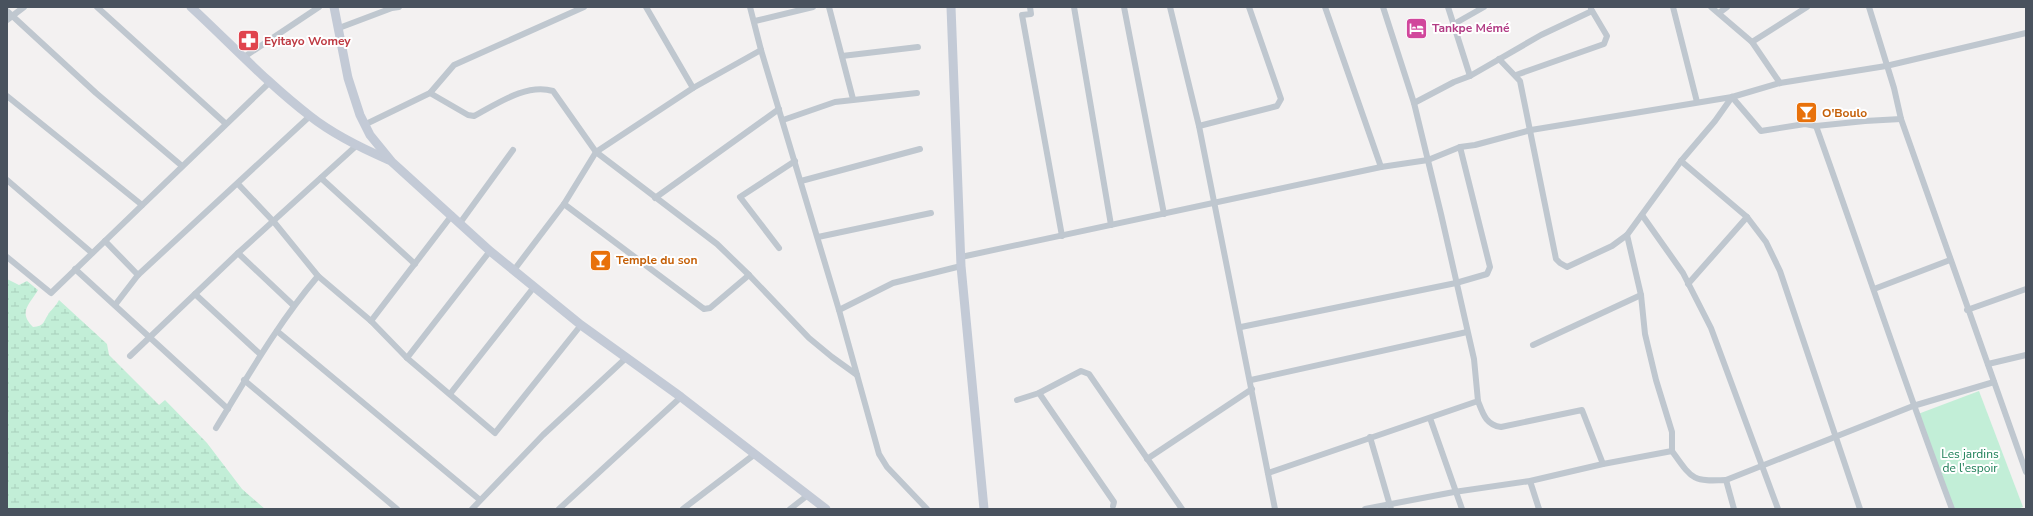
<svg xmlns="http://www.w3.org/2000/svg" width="2033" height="516" viewBox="0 0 2033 516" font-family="'Nunito Sans',sans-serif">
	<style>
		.wetland { fill: url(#wetland-marsh) }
		.green { fill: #c2eed7 }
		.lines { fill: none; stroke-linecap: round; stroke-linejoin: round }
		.street { stroke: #bfc7cf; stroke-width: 6 }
		.secondary { stroke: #c3cad6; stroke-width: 9 }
		.labels { text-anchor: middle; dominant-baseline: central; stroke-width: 4; stroke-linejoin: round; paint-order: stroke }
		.hotel-label { font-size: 12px; font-weight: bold; fill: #b23c85; stroke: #fff; text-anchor: start }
		.health-label { font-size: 12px; font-weight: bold; fill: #be3a42; stroke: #fff; text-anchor: start }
		.food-label { font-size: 12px; font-weight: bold; fill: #c56008; stroke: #fff; text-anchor: start }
		.park-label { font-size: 12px; fill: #1b7e56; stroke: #fff }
	</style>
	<defs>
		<pattern id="wetland-marsh" width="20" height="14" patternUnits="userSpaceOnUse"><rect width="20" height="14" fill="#c2eed7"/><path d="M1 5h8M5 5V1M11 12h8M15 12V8" fill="none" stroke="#a8cebb"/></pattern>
	</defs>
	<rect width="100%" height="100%" fill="#f3f1f1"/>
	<path class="wetland" d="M 7,279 L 19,285 L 27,281 L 38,290 C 29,305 18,312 33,327 C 45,326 43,322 49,313 C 52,309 56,306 59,300 L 107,344 L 109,355 L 159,405 L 165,400 L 207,443 L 242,489 L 265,509 L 7,509 Z"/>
	<polygon class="green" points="1979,391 2023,507 2017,509 1954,509 1918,414"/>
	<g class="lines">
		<g class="street">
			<polyline points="97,7 225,123"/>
			<polyline points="646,7 693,88"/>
			<polyline points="750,7 761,50 839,310 879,454 887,467 927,509"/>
			<polyline points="829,7 853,99"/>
			<polyline points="1030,7 1031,14 1022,15 1062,236"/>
			<polyline points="1074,7 1111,225"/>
			<polyline points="1124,7 1164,214"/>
			<polyline points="1170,7 1199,126 1275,509"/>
			<polyline points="1325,7 1381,167"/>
			<polyline points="1448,7 1470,76"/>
			<polyline points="1673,7 1697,102"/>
			<polyline points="1711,7 1752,42 1780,83"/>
			<polyline points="1869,7 1894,88 1901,119 2026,472"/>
			<polyline points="7,11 96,93 182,166"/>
			<polyline points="1719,13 1727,7"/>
			<polyline points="7,20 24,7"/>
			<polyline points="755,21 813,7"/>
			<polyline points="1454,24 1484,7"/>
			<polyline points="339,28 392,8 399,7"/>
			<polyline points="1752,42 1807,7"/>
			<polyline points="842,56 918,47"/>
			<polyline points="244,57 319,7"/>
			<polyline points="1499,59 1520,81 1556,259 1560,263 1567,267 1612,246 1627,235 1681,161 1715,121 1732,97"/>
			<polyline points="1516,75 1604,44 1607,36 1591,9"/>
			<path d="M 430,93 L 468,115 L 474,116 C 497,104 526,83 553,91 L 596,152 L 717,244 L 749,275 L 809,338 L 832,357 L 857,375"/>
			<polyline points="7,96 142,205"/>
			<polyline points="1732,97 1761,131 1805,124 1816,126 1865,121 1901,119"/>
			<polyline points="1414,103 1454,82 1470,76 1541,35 1592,11"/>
			<polyline points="783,120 835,102 917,93"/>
			<polyline points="364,125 430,93 454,65 584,7"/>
			<polyline points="1199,126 1277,106 1281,99 1249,7"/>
			<path d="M 1816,126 C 1862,254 1904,382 1952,509"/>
			<polyline points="1681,161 1747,217 1766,242 1780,271 1860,509"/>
			<polyline points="321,178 415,264"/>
			<polyline points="7,180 92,253"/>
			<polyline points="801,181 920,149"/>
			<polyline points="238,184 274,222 318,276 371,321 407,358 495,433 581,325"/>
			<polyline points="655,198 779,109"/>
			<polyline points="564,204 704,309 710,308 749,275"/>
			<polyline points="1642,215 1683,273 1711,328 1778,509"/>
			<polyline points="460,223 513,150"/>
			<path d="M 1627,235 L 1641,295 L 1645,334 L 1656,380 L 1672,432 L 1672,451 C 1692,479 1692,482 1726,480 L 1734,509"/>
			<polyline points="818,237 931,213"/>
			<polyline points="105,241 138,275"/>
			<polyline points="779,248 740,197 795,161"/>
			<polyline points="238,253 293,305"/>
			<polyline points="7,257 51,293 270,82"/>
			<polyline points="961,257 1381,167 1428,160 1460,147 1475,145 1531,130 1732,97 1780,83 1886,66 2026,33"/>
			<polyline points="75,269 228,409"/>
			<polyline points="514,270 564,204 596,152 693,88 761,50"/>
			<polyline points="1688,284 1747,217"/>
			<polyline points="1874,289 1950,260"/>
			<polyline points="195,294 260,354"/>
			<polyline points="115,305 138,275 310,116"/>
			<polyline points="839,310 893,283 961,266"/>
			<polyline points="1967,310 2026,289"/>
			<polyline points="371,321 452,215"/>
			<polyline points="1241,327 1456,283 1487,274 1490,267 1460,147"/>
			<polyline points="277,331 480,500"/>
			<polyline points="1533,345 1641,295"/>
			<polyline points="130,356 238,253 356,146"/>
			<polyline points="407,358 490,251"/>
			<polyline points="1988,364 2026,355"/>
			<polyline points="244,380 397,509"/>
			<polyline points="1251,380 1467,332"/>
			<polyline points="1039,393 1114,502 1113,506"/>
			<polyline points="450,394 534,287"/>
			<polyline points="1017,400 1039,393 1081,371 1089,374 1182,509"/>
			<path d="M 1478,401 C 1483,414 1486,425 1501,427 L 1582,410 L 1603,464"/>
			<polyline points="1430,418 1462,509"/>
			<path d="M 216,428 C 248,376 278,323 318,276"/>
			<polyline points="1370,437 1391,509"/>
			<polyline points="1147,459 1252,389"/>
			<polyline points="1268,473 1478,401 1474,359 1441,214 1414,103 1383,7"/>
			<polyline points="1726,480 1913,406 1994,382"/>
			<polyline points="1530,481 1539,509"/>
			<polyline points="472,509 543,435 626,358"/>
			<polyline points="559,509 681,397"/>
			<polyline points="683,509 755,454"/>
			<polyline points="790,509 808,495"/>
			<polyline points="1365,509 1454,492 1530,481 1603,464 1672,451"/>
		</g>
		<g class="secondary">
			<path d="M 191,7 C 230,43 267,83 310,116 C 334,135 361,148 389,160"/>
			<polyline points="334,7 348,78 360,115 370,135 392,162 490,251 581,325 681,397 826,509"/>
			<polyline points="951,7 961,266 984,509"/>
		</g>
	</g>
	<defs>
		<symbol id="hotel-square" viewBox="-11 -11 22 22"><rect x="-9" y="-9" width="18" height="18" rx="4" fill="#d1479c" stroke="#fff"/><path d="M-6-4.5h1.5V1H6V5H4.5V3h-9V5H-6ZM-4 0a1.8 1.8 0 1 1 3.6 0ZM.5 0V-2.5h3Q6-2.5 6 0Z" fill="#fff"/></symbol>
		<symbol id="pharmacy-square" viewBox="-11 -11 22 22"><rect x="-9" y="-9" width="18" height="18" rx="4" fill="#e0444e" stroke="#fff"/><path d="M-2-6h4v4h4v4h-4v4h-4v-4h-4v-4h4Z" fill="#fff"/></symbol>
		<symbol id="bar-square" viewBox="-11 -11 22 22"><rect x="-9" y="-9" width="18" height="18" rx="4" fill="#e8710a" stroke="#fff"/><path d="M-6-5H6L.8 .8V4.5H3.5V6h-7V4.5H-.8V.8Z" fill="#fff"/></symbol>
	</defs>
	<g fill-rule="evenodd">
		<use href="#hotel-square" x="1404" y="16" width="25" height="25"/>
		<use href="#pharmacy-square" x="236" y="28" width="25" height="25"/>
		<use href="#bar-square" x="1794" y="100" width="25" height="25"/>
		<use href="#bar-square" x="588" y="248" width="25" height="25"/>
	</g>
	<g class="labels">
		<g class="hotel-label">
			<text x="1432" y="28">Tankpe Mémé</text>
		</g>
		<g class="health-label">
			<text x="264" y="41">Eyitayo Womey</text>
		</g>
		<g class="food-label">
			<text x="1822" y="113">O'Boulo</text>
			<text x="616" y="260">Temple du son</text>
		</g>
		<g class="park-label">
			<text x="1970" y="454">Les jardins<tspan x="1970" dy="14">de l'espoir</tspan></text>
		</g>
	</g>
	<rect width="2033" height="516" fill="none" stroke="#49525e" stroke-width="16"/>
</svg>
